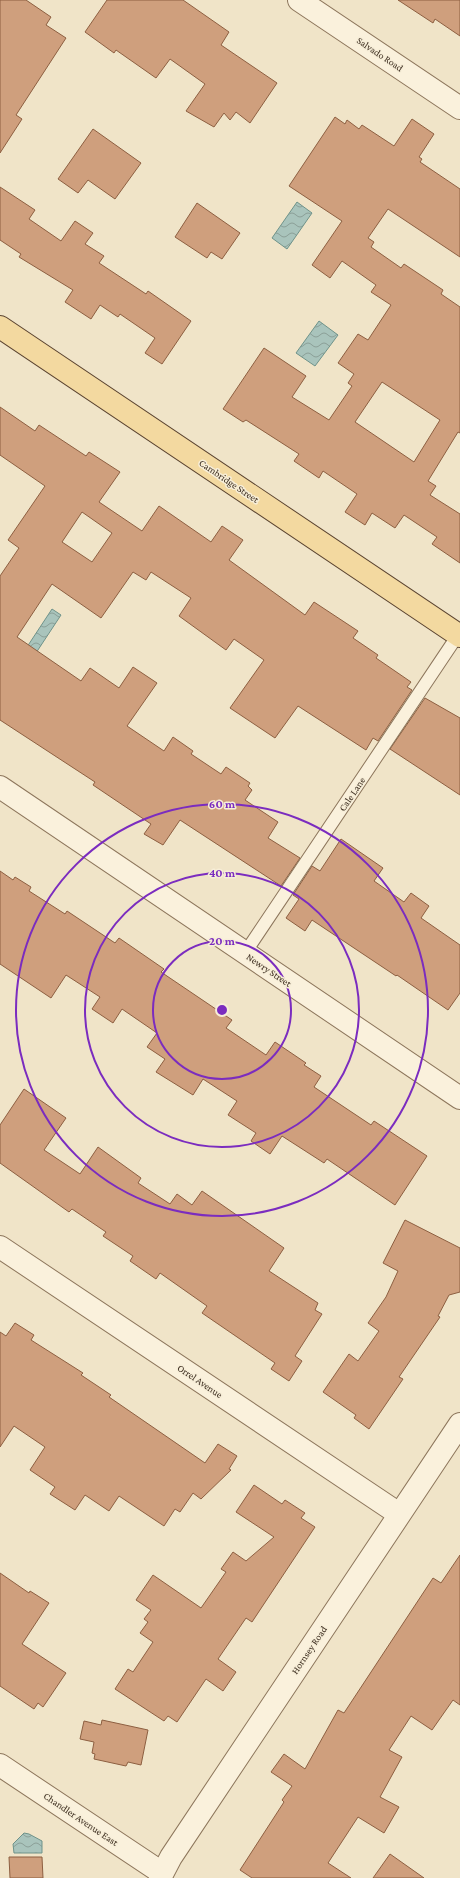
<svg xmlns="http://www.w3.org/2000/svg" width="460" height="1878" viewBox="0 0 460 1878" font-family="'Crimson Pro',serif">
	<style>
		.water { fill: url(#water-waves); stroke: #6f938a }
		.building { fill: #cf9f7d; stroke: #8d5f41; fill-rule: evenodd }
		.lines { fill: none; stroke-linecap: round; stroke-linejoin: round }
		.service-casing { stroke: #8d765c; stroke-width: 14 }
		.minor-casing { stroke: #8d765c; stroke-width: 24 }
		.primary-casing { stroke: #5b4430; stroke-width: 24 }
		.service { stroke: #faf1dc; stroke-width: 12 }
		.minor { stroke: #faf1dc; stroke-width: 22 }
		.primary { stroke: #f3d9a0; stroke-width: 22 }
		.ring { fill: none; stroke: #7b2cbf; stroke-width: 2 }
		.labels { text-anchor: middle; dominant-baseline: central; stroke-width: 3; stroke-linejoin: round; paint-order: stroke }
		.street-label { font-size: 10px; fill: #3d2e20; stroke: #f7eed8 }
		.centre { fill: #7b2cbf; stroke: #f7eed8; stroke-width: 2 }
		.ring-label { font-size: 12px; text-anchor: middle; font-weight: bold; fill: #7b2cbf; stroke: #f7eed8; stroke-width: 3; stroke-linejoin: round; paint-order: stroke }
	</style>
	<defs>
		<pattern id="water-waves" width="16" height="10" patternUnits="userSpaceOnUse"><rect width="16" height="10" fill="#a9c4bc"/><path d="M0 5q4-4 8 0t8 0" fill="none" stroke="#8ba098"/></pattern>
	</defs>
	<rect width="100%" height="100%" fill="#f0e4c8"/>
	<g class="water">
		<polygon points="297,202 312,213 287,249 272,238"/>
		<polygon points="319,321 338,335 315,366 296,353"/>
		<polygon points="52,609 61,615 32,659 23,653"/>
		<polygon points="24,1833 29,1834 42,1841 42,1853 14,1853 13,1844"/>
	</g>
	<g class="building">
		<polygon points="0,0 26,0 51,17 46,25 66,38 16,115 22,119 0,153"/>
		<polygon points="107,0 183,0 229,32 221,45 277,83 250,123 236,112 230,120 224,113 214,127 186,111 205,84 170,59 156,78 116,50 114,53 85,32"/>
		<polygon points="398,0 460,0 460,36 435,19 433,23"/>
		<path d="M 335,117 L 345,124 L 347,120 L 359,129 L 362,125 L 394,146 L 412,119 L 434,134 L 419,157 L 422,159 L 420,162 L 460,189 L 460,257 L 388,209 L 368,238 L 374,242 L 371,247 L 401,268 L 404,264 L 443,290 L 441,294 L 460,307 L 460,433 L 458,432 L 428,481 L 436,486 L 430,495 L 460,514 L 460,563 L 432,544 L 437,537 L 404,515 L 395,528 L 372,513 L 365,525 L 345,512 L 357,494 L 323,471 L 319,478 L 294,461 L 299,454 L 246,420 L 243,422 L 223,409 L 264,348 L 306,376 L 292,397 L 329,420 L 352,386 L 348,383 L 354,374 L 338,363 L 358,334 L 368,340 L 391,305 L 371,292 L 376,285 L 342,261 L 330,278 L 312,265 L 342,221 L 289,186 ZM 382,382 L 440,420 L 414,462 L 355,422 Z"/>
		<polygon points="93,129 141,163 115,199 88,180 78,193 58,179"/>
		<polygon points="0,187 35,210 29,219 61,241 75,221 93,233 85,244 104,256 99,263 146,294 148,291 191,321 162,364 145,353 155,338 120,314 118,317 100,305 91,319 65,302 73,290 19,257 21,254 0,240"/>
		<polygon points="197,203 240,233 222,259 211,252 207,258 175,237"/>
		<path d="M 0,407 L 35,431 L 39,425 L 86,456 L 89,452 L 120,472 L 99,502 L 142,531 L 159,506 L 211,542 L 222,526 L 243,540 L 229,560 L 305,615 L 314,602 L 358,631 L 353,638 L 378,655 L 376,658 L 411,682 L 407,687 L 412,690 L 378,741 L 373,738 L 366,750 L 298,706 L 275,738 L 230,708 L 264,660 L 234,639 L 226,650 L 179,616 L 191,598 L 151,572 L 146,580 L 133,572 L 101,618 L 52,584 L 17,637 L 81,681 L 90,668 L 119,688 L 133,667 L 157,683 L 127,726 L 164,751 L 173,737 L 193,751 L 191,754 L 221,774 L 226,767 L 250,783 L 248,786 L 252,790 L 245,800 L 278,822 L 268,838 L 300,858 L 281,886 L 180,820 L 163,845 L 144,834 L 151,824 L 93,785 L 95,782 L 0,720 L 0,576 L 19,548 L 8,540 L 45,486 L 0,455 ZM 82,512 L 112,533 L 92,562 L 62,542 Z"/>
		<polygon points="425,698 460,718 460,795 390,749"/>
		<polygon points="341,839 383,868 374,881 404,902 411,893 429,906 421,918 460,945 460,993 448,1010 397,975 396,976 312,920 305,931 286,918 299,899 293,895 312,866 320,871"/>
		<polygon points="0,871 13,880 15,877 31,887 29,891 65,914 67,911 115,943 119,938 164,969 161,972 232,1020 226,1028 266,1055 275,1042 306,1063 304,1065 321,1076 314,1087 371,1125 374,1121 427,1156 395,1205 327,1159 324,1163 282,1136 270,1154 251,1141 256,1133 228,1115 237,1101 203,1079 193,1095 156,1072 165,1059 147,1047 157,1033 122,1009 113,1023 92,1009 100,997 66,975 51,998 0,964"/>
		<polygon points="24,1089 66,1118 44,1150 80,1174 98,1147 141,1178 138,1183 170,1204 177,1194 192,1205 202,1191 284,1248 269,1271 318,1303 315,1310 322,1314 295,1356 302,1361 289,1381 271,1369 275,1363 202,1313 207,1306 160,1273 156,1279 130,1261 133,1256 103,1236 106,1232 72,1209 69,1212 0,1163 0,1125"/>
		<polygon points="405,1220 460,1248 460,1292 449,1295 438,1316 440,1317 399,1377 403,1379 369,1429 354,1418 356,1415 323,1392 349,1354 358,1361 379,1331 368,1323 386,1297 398,1271 383,1263"/>
		<polygon points="15,1323 34,1335 31,1340 83,1373 81,1375 111,1395 109,1397 205,1463 218,1444 237,1456 229,1469 231,1470 201,1499 193,1493 180,1512 175,1509 164,1526 119,1496 109,1511 85,1495 75,1510 50,1494 55,1487 30,1470 45,1447 14,1426 0,1447 0,1332 6,1336"/>
		<polygon points="254,1485 282,1504 285,1500 305,1513 301,1518 315,1527 252,1622 246,1618 218,1659 236,1672 223,1691 206,1679 177,1722 168,1716 164,1721 115,1689 128,1669 133,1672 153,1642 140,1633 148,1622 144,1619 151,1610 136,1600 153,1575 201,1608 226,1572 221,1569 233,1552 246,1561 274,1537 236,1512"/>
		<polygon points="460,1555 460,1705 453,1700 432,1730 411,1716 389,1750 402,1757 380,1797 399,1807 384,1833 358,1817 328,1863 351,1878 252,1878 240,1870 284,1802 282,1800 292,1786 271,1772 284,1754 305,1769 338,1710 344,1713 433,1578 441,1583"/>
		<polygon points="0,1573 29,1593 30,1591 49,1603 22,1644 66,1673 43,1707 38,1703 34,1709 0,1686"/>
		<polygon points="102,1720 148,1730 141,1765 128,1762 126,1766 94,1759 95,1754 92,1753 94,1742 80,1739 84,1721 101,1725"/>
		<polygon points="390,1854 424,1878 373,1878"/>
		<polygon points="9,1857 42,1857 43,1878 10,1878"/>
	</g>
	<g class="lines">
		<defs>
			<polyline id="service" points="245,953 458,635"/>
			<g id="minor">
				<polyline points="299,0 460,108"/>
				<polyline points="0,787 460,1098"/>
				<polyline points="0,1247 399,1514"/>
				<polyline points="0,1765 162,1873"/>
				<polyline points="160,1878 171,1857 460,1424"/>
			</g>
			<polyline id="primary" points="0,327 460,636"/>
		</defs>
		<use href="#service" class="service-casing"/>
		<use href="#minor" class="minor-casing"/>
		<use href="#primary" class="primary-casing"/>
		<use href="#service" class="service"/>
		<use href="#minor" class="minor"/>
		<use href="#primary" class="primary"/>
	</g>
	<g class="ring">
		<circle cx="222" cy="1010" r="69"/>
		<circle cx="222" cy="1010" r="137"/>
		<circle cx="222" cy="1010" r="206"/>
	</g>
	<g class="labels">
		<g class="street-label">
			<text transform="translate(380 54) rotate(34)">Salvado Road</text>
			<text transform="translate(229 481) rotate(34)">Cambridge Street</text>
			<text transform="translate(352 794) rotate(-56)">Cale Lane</text>
			<text transform="translate(269 970) rotate(34)">Newry Street</text>
			<text transform="translate(200 1381) rotate(34)">Orrel Avenue</text>
			<text transform="translate(309 1650) rotate(-56)">Hornsey Road</text>
			<text transform="translate(81 1819) rotate(34)">Chandler Avenue East</text>
		</g>
	</g>
	<circle cx="222" cy="1010" r="6" class="centre"/>
	<g class="ring-label">
		<text x="222" y="808">60 m</text>
		<text x="222" y="877">40 m</text>
		<text x="222" y="945">20 m</text>
	</g>
</svg>
